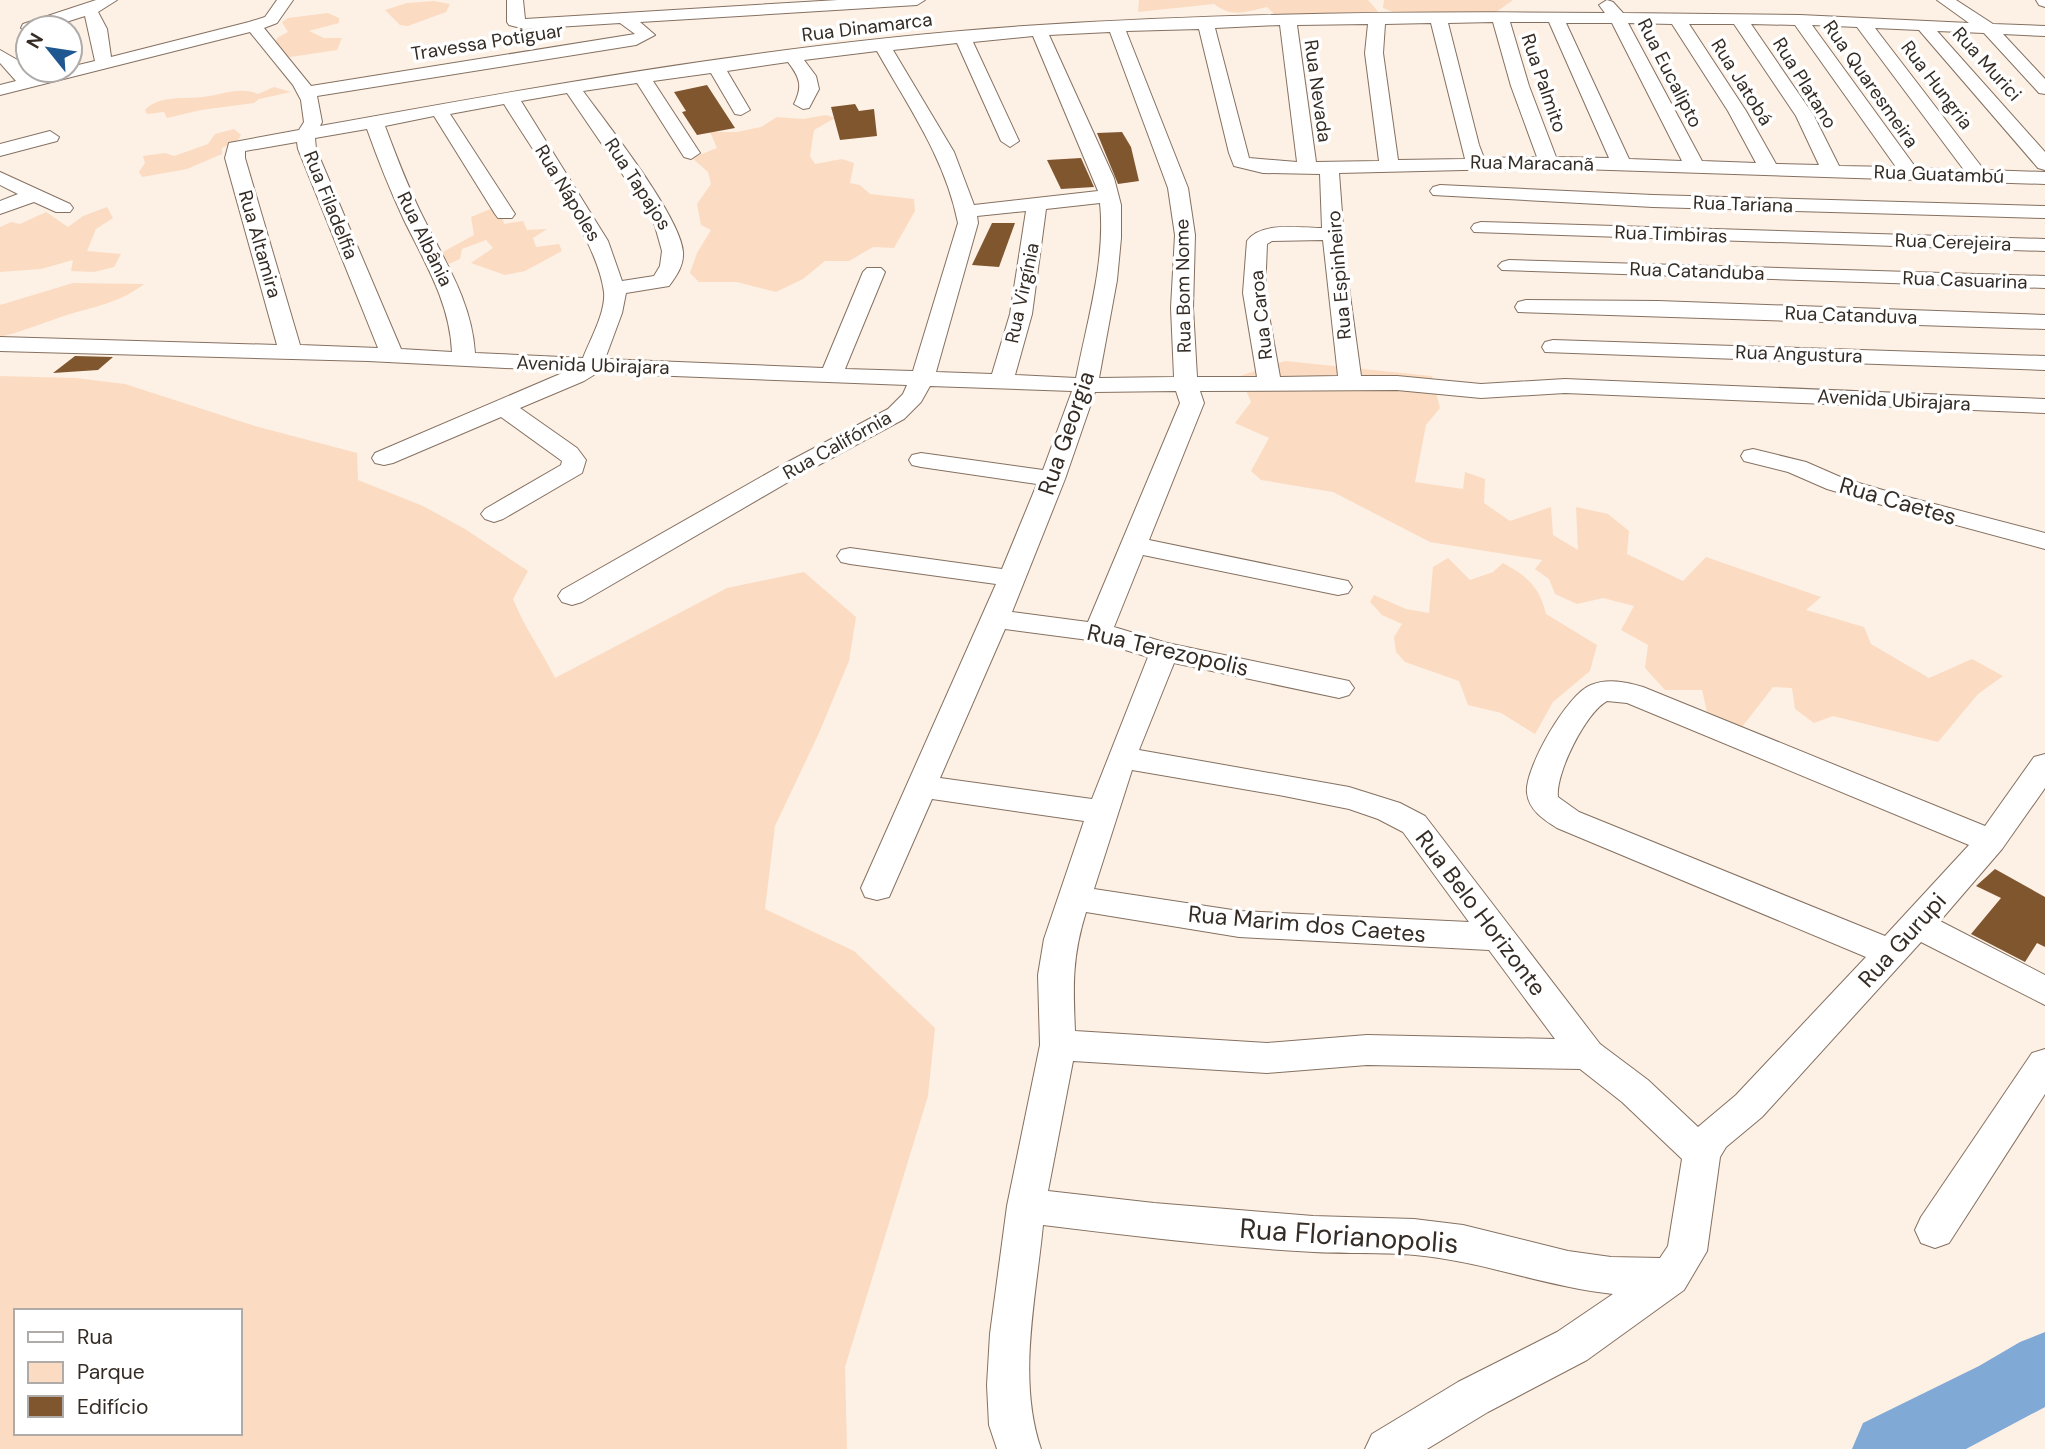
<svg xmlns="http://www.w3.org/2000/svg" width="2045" height="1449" viewBox="0 0 2045 1449" font-family="'DM Sans',sans-serif">
	<style>
		.green { fill: #fbdcc2; fill-rule: evenodd }
		.lines { fill: none; stroke-linecap: round; stroke-linejoin: round }
		.river { fill: #81a9d5; fill-rule: evenodd }
		.building { fill: #80562f }
		.minor-casing { stroke: #857161; stroke-width: 2 }
		.minor { fill: #fff; fill-rule: evenodd }
		.labels { text-anchor: middle; dominant-baseline: central; stroke-width: 7; stroke-linejoin: round; paint-order: stroke }
		.far-street-label { font-size: 19px; fill: #342c25; stroke: #fff }
		.street-label { font-size: 23px; fill: #342c25; stroke: #fff }
		.near-street-label { font-size: 28px; fill: #342c25; stroke: #fff }
	</style>
	<rect width="100%" height="100%" fill="#fdf0e5"/>
	<g class="green">
		<path d="M 1139,0 L 1368,0 L 1382,16 L 1276,16 L 1267,7 C 1246,12 1232,18 1214,4 L 1138,12 Z"/>
		<polygon points="1384,0 1513,0 1492,15 1409,12 1403,16 1383,8"/>
		<polygon points="434,1 450,4 446,12 408,26 400,25 385,10 407,3"/>
		<polygon points="328,13 339,18 339,23 309,31 324,38 342,38 337,50 290,57 275,46 277,38 288,32 282,22 288,18"/>
		<path d="M 274,87 L 291,92 L 259,99 L 254,103 L 201,110 L 167,118 L 164,112 L 147,114 L 145,110 C 158,95 185,99 203,97 C 221,95 241,86 258,94 Z"/>
		<polygon points="826,115 835,118 814,130 810,156 815,164 842,159 854,163 850,183 860,185 870,194 914,199 915,211 894,248 873,247 849,261 825,261 803,279 776,292 737,282 699,282 690,273 697,253 711,230 701,225 697,204 711,184 708,172 692,158 717,148 710,132 737,132 761,127 777,117 803,119"/>
		<polygon points="234,129 241,135 238,140 222,148 222,154 187,169 142,177 139,172 145,163 143,156 165,153 174,156 208,144 215,134"/>
		<polygon points="500,205 504,224 523,221 527,230 547,229 533,238 536,247 559,244 562,251 525,271 505,275 471,263 493,248 486,240 462,249 460,259 449,264 441,253 474,235 471,217"/>
		<polygon points="107,207 113,218 96,229 87,251 121,254 114,267 94,272 71,271 73,260 41,269 0,272 0,227 11,222 20,224 46,212 68,227 83,216"/>
		<path d="M 73,283 L 144,284 C 117,305 89,307 58,318 C 38,325 20,332 0,337 L 0,305 Z"/>
		<polygon points="1285,361 1432,376 1440,408 1426,425 1415,482 1463,489 1465,472 1485,479 1484,503 1510,521 1551,507 1553,535 1578,550 1576,507 1608,514 1629,531 1627,554 1683,581 1706,557 1821,597 1806,610 1864,627 1871,644 1929,678 1972,659 2003,676 1978,694 1938,742 1833,716 1814,723 1795,709 1792,688 1773,687 1742,727 1707,712 1702,690 1665,690 1645,668 1648,645 1621,630 1634,606 1603,598 1577,604 1555,594 1549,579 1535,569 1542,560 1430,542 1333,492 1261,480 1251,471 1269,438 1235,423 1251,402 1240,376"/>
		<path d="M 0,376 L 76,378 L 125,384 L 255,426 L 357,453 L 358,480 L 423,506 L 465,529 L 528,571 L 513,599 C 524,627 542,651 555,678 L 727,588 L 804,572 L 856,617 L 849,661 L 819,733 L 775,826 L 765,909 L 854,951 L 935,1028 L 928,1096 L 845,1367 L 847,1449 L 0,1449 ZM 16,1311 L 240,1311 L 240,1433 L 16,1433 Z"/>
		<path d="M 1448,558 L 1470,580 L 1493,572 L 1503,563 C 1528,577 1539,586 1546,614 L 1597,645 L 1590,671 L 1553,702 L 1535,734 L 1501,713 L 1468,705 L 1459,681 L 1405,662 L 1396,652 L 1394,637 L 1402,624 L 1382,615 L 1370,602 L 1374,595 L 1406,609 L 1429,613 L 1433,567 Z"/>
	</g>
	<g class="lines">
		<polygon class="river" points="2045,1332 2045,1407 1966,1449 1852,1449 1863,1423 1979,1366 2020,1342"/>
	</g>
	<g class="building">
		<polygon points="707,85 735,128 697,135 682,112 686,111 674,92"/>
		<polygon points="855,104 859,111 874,109 877,136 840,140 831,107"/>
		<polygon points="1122,132 1131,147 1139,181 1118,184 1097,133"/>
		<polygon points="1081,158 1094,187 1061,189 1047,160"/>
		<polygon points="992,223 1015,223 999,267 972,265"/>
		<polygon points="75,356 113,357 98,370 53,373"/>
		<polygon points="1995,869 2045,897 2045,947 2037,943 2025,962 1971,934 2001,898 1976,886"/>
	</g>
	<g class="lines">
		<defs>
			<g id="minor">
				<path d="M 96,0 L 117,0 L 98,12 L 107,29 L 111,57 L 249,22 L 265,17 L 277,0 L 293,0 L 277,23 L 264,28 L 311,86 L 635,34 L 620,23 L 525,29 L 509,25 L 507,22 L 507,0 L 523,0 L 525,19 L 838,0 L 925,0 L 917,5 L 640,22 L 655,35 L 636,45 L 317,96 L 322,122 L 320,126 C 557,83 800,40 1040,25 C 1228,13 1417,11 1605,13 L 1599,5 L 1607,0 L 1613,2 L 1623,13 L 1800,15 L 1969,23 L 1937,0 L 1956,0 L 1993,24 L 2045,26 L 2045,36 L 2003,34 L 2045,79 L 2045,94 L 2039,93 L 1984,33 L 1937,31 L 2045,152 L 2045,170 L 2038,168 L 1919,30 L 1875,28 L 1984,170 L 2045,172 L 2045,184 L 1549,168 L 1339,173 L 1346,266 L 1361,376 L 1397,376 L 1481,384 L 1565,379 L 2045,399 L 2045,413 L 1565,393 L 1481,398 L 1397,390 L 1200,391 L 1204,403 L 1149,540 L 1338,579 L 1348,581 L 1352,587 L 1348,593 L 1338,595 L 1143,555 L 1114,627 L 1167,643 L 1349,681 L 1354,688 L 1349,695 L 1339,698 L 1174,663 L 1139,750 L 1349,787 L 1400,803 L 1425,816 L 1600,1044 L 1648,1080 L 1698,1127 L 1736,1095 L 1866,957 L 1557,828 C 1543,819 1529,810 1527,793 C 1524,769 1568,693 1591,685 C 1608,678 1626,682 1643,687 L 1985,826 L 2034,757 L 2045,754 L 2045,788 L 2002,849 L 1940,921 L 2045,975 L 2045,1005 L 1921,942 L 1762,1117 L 1726,1147 L 1720,1157 L 1707,1251 L 1684,1290 L 1587,1360 L 1488,1412 L 1427,1449 L 1365,1449 L 1372,1434 L 1458,1382 L 1557,1332 L 1613,1294 C 1546,1287 1482,1261 1415,1255 C 1381,1252 1347,1254 1314,1252 C 1223,1247 1133,1236 1043,1225 C 1036,1298 1017,1379 1041,1449 L 997,1449 L 989,1425 L 987,1385 L 990,1334 L 1007,1206 L 1040,1045 L 1038,975 L 1044,939 L 1084,821 L 932,799 L 889,897 L 877,900 L 865,897 L 861,888 L 996,584 L 850,564 L 841,562 L 837,556 L 841,550 L 850,548 L 1002,569 L 1037,484 L 921,467 L 912,465 L 909,460 L 912,455 L 921,453 L 1043,470 L 1072,391 L 930,386 L 921,402 L 904,419 L 802,474 L 582,602 L 572,605 L 562,602 L 558,596 L 562,590 L 784,464 L 888,409 L 903,394 L 907,385 L 597,373 L 584,381 L 520,408 L 577,448 L 586,460 L 582,473 L 503,519 L 494,522 L 485,519 L 481,514 L 485,509 L 561,465 L 562,461 L 501,417 L 393,463 L 384,465 L 375,463 L 372,458 L 375,453 L 567,371 L 368,361 L 0,351 L 0,337 L 277,345 L 225,158 L 229,143 L 299,130 L 304,122 L 301,100 L 293,85 L 250,32 L 0,95 L 0,85 L 16,81 L 0,63 L 0,50 L 21,62 L 31,77 L 70,70 L 70,67 L 95,61 L 85,16 L 47,28 L 28,28 L 28,33 L 21,28 L 23,24 ZM 1493,22 L 1511,86 L 1537,157 L 1484,158 L 1479,145 L 1448,23 ZM 1510,22 L 1549,22 L 1609,158 L 1556,157 L 1529,86 ZM 1431,23 L 1465,159 L 1398,160 L 1383,53 L 1385,24 ZM 1566,23 L 1612,23 L 1682,161 L 1629,159 ZM 1628,23 L 1672,24 L 1728,111 L 1756,163 L 1702,161 ZM 1368,24 L 1365,53 L 1379,161 L 1316,162 L 1297,25 ZM 1689,24 L 1734,24 L 1796,116 L 1819,165 L 1776,164 L 1746,111 ZM 1751,24 L 1795,25 L 1896,167 L 1839,166 L 1814,116 ZM 1280,25 L 1297,162 L 1249,158 L 1215,28 ZM 1812,25 L 1857,27 L 1964,170 L 1916,168 ZM 1199,29 L 1229,153 L 1234,166 L 1263,173 L 1320,174 L 1322,228 C 1301,228 1261,221 1247,241 L 1243,293 L 1257,377 L 1197,377 L 1193,308 L 1195,235 L 1188,188 L 1126,31 ZM 1110,32 L 1168,188 L 1175,235 L 1171,308 L 1174,377 L 1099,378 L 1117,280 L 1121,238 L 1121,205 L 1114,178 L 1049,35 ZM 1033,36 L 1098,191 L 974,205 L 954,152 L 893,50 L 957,43 L 1001,141 L 1010,147 L 1019,141 L 973,42 ZM 877,51 C 909,108 945,158 958,223 L 913,371 L 845,369 L 885,272 L 881,268 L 867,268 L 863,272 L 823,368 L 605,359 L 622,313 L 626,293 L 669,286 C 677,275 684,265 683,252 C 681,217 607,124 583,91 L 637,83 L 684,157 L 691,159 L 700,153 L 653,81 L 711,73 L 735,114 L 741,115 L 750,110 L 727,71 L 788,62 C 800,78 803,86 794,104 L 803,109 L 809,108 L 819,89 L 816,76 L 804,60 ZM 567,93 L 653,219 L 662,251 L 660,266 L 654,276 L 622,281 L 608,241 L 521,101 ZM 504,104 C 534,153 597,238 604,292 C 606,312 590,340 583,358 L 475,353 C 472,304 447,265 425,221 C 409,190 397,158 385,126 L 434,116 L 495,214 L 498,218 L 512,218 L 515,214 L 450,114 ZM 367,129 C 378,160 390,190 404,220 C 425,263 450,303 452,352 L 401,349 L 316,149 L 315,138 ZM 297,142 L 298,149 L 378,348 L 300,345 L 245,158 L 245,151 ZM 1100,203 C 1106,260 1087,322 1076,378 L 1015,375 L 1032,314 L 1046,209 ZM 1026,211 L 1010,314 L 992,374 L 936,372 L 978,223 L 977,216 ZM 1323,240 L 1338,376 L 1280,377 L 1265,293 L 1267,244 L 1272,241 ZM 1176,391 L 1180,403 L 1088,622 L 1012,612 L 1065,479 L 1095,392 ZM 1005,629 L 1096,641 L 1148,657 L 1092,799 L 940,778 ZM 1607,701 L 1627,703 L 1969,845 L 1885,936 L 1579,812 L 1558,797 C 1555,774 1586,712 1607,701 ZM 1132,770 L 1284,796 L 1349,809 L 1378,819 L 1403,832 L 1469,922 L 1239,911 L 1094,889 ZM 1086,912 L 1239,937 L 1489,950 L 1555,1039 L 1367,1035 L 1267,1043 L 1075,1031 C 1073,985 1072,957 1086,912 ZM 1073,1061 L 1267,1073 L 1367,1065 L 1580,1069 L 1622,1102 L 1682,1159 L 1668,1246 L 1660,1258 L 1611,1257 L 1568,1251 L 1463,1225 L 1414,1219 L 1313,1216 L 1154,1203 L 1048,1191 Z"/>
				<polygon points="2036,0 2045,0 2045,7 2039,5"/>
				<polygon points="50,131 59,137 57,141 0,156 0,144"/>
				<polygon points="0,172 70,204 73,208 70,212 56,212 34,202 0,214 0,201 18,194 0,185"/>
				<polygon points="1440,185 1653,195 2045,206 2045,218 1653,207 1433,195 1430,191 1433,187"/>
				<polygon points="1481,222 2045,239 2045,251 1474,232 1471,228 1474,224"/>
				<polygon points="1509,260 2045,276 2045,288 1502,270 1498,266 1502,262"/>
				<polygon points="1526,300 1658,301 2045,315 2045,329 1518,312 1515,307 1518,302"/>
				<polygon points="1553,340 2045,356 2045,370 1545,352 1542,347 1545,342"/>
				<polygon points="1753,449 1806,462 1845,479 1900,495 2045,533 2045,549 1882,505 1827,489 1788,472 1744,461 1741,456 1744,451"/>
				<polygon points="2045,1049 2045,1094 1949,1243 1935,1248 1921,1243 1915,1230 1921,1217 2032,1053"/>
			</g>
		</defs>
		<use href="#minor" class="minor-casing"/>
		<use href="#minor" class="minor"/>
	</g>
	<g class="labels">
		<g class="far-street-label">
			<text transform="translate(867 27) rotate(-7)">Rua Dinamarca</text>
			<text transform="translate(487 42) rotate(-9)">Travessa Potiguar</text>
			<text transform="translate(1987 64) rotate(48)">Rua Murici</text>
			<text transform="translate(1670 73) rotate(63)">Rua Eucalipto</text>
			<text transform="translate(1742 82) rotate(58)">Rua Jatobá</text>
			<text transform="translate(1544 83) rotate(71)">Rua Palmito</text>
			<text transform="translate(1805 83) rotate(58)">Rua Platano</text>
			<text transform="translate(1871 84) rotate(55)">Rua Quaresmeira</text>
			<text transform="translate(1937 85) rotate(53)">Rua Hungria</text>
			<text transform="translate(1318 91) rotate(82)">Rua Nevada</text>
			<text transform="translate(1532 163) rotate(1)">Rua Maracanã</text>
			<text transform="translate(1939 174) rotate(2)">Rua Guatambú</text>
			<text transform="translate(638 184) rotate(57)">Rua Tapajos</text>
			<text transform="translate(568 193) rotate(59)">Rua Nápoles</text>
			<text transform="translate(1743 204) rotate(2)">Rua Tariana</text>
			<text transform="translate(331 205) rotate(68)">Rua Filadelfia</text>
			<text transform="translate(1671 234) rotate(2)">Rua Timbiras</text>
			<text transform="translate(425 239) rotate(64)">Rua Albânia</text>
			<text transform="translate(1953 242) rotate(2)">Rua Cerejeira</text>
			<text transform="translate(260 244) rotate(74)">Rua Altamira</text>
			<text transform="translate(1697 271) rotate(2)">Rua Catanduba</text>
			<text transform="translate(1339 275) rotate(-95)">Rua Espinheiro</text>
			<text transform="translate(1965 280) rotate(2)">Rua Casuarina</text>
			<text transform="translate(1183 286) rotate(-91)">Rua Bom Nome</text>
			<text transform="translate(1022 293) rotate(-78)">Rua Virgínia</text>
			<text transform="translate(1261 315) rotate(-96)">Rua Caroa</text>
			<text transform="translate(1851 315) rotate(2)">Rua Catanduva</text>
			<text transform="translate(1799 354) rotate(2)">Rua Angustura</text>
			<text transform="translate(593 365) rotate(2)">Avenida Ubirajara</text>
			<text transform="translate(1894 400) rotate(3)">Avenida Ubirajara</text>
			<text transform="translate(837 445) rotate(-29)">Rua Califórnia</text>
		</g>
		<g class="street-label">
			<text transform="translate(1066 433) rotate(-71)">Rua Georgia</text>
			<text transform="translate(1898 501) rotate(16)">Rua Caetes</text>
			<text transform="translate(1168 650) rotate(13)">Rua Terezopolis</text>
			<text transform="translate(1481 913) rotate(53)">Rua Belo Horizonte</text>
			<text transform="translate(1307 924) rotate(5)">Rua Marim dos Caetes</text>
			<text transform="translate(1902 940) rotate(-48)">Rua Gurupi</text>
		</g>
		<g class="near-street-label">
			<text transform="translate(1349 1236) rotate(4)">Rua Florianopolis</text>
		</g>
	</g>
	<rect x="14" y="1309" width="228" height="126" fill="#ffffff" stroke="#aeaba8" stroke-width="2"/>
	<rect x="28" y="1332" width="35" height="10" fill="#ffffff" stroke="#aeaba8" stroke-width="2"/>
	<text x="77" y="1344" font-size="21" fill="#342c25">Rua</text>
	<rect x="28" y="1362" width="35" height="21" fill="#fbdcc2" stroke="#aeaba8" stroke-width="2"/>
	<text x="77" y="1379" font-size="21" fill="#342c25">Parque</text>
	<rect x="28" y="1396" width="35" height="21" fill="#80562f" stroke="#aeaba8" stroke-width="2"/>
	<text x="77" y="1414" font-size="21" fill="#342c25">Edifício</text>
	<g transform="translate(49 49) rotate(300)"><circle r="33" fill="#ffffff" stroke="#aeaba8" stroke-width="2"/>
	<path d="M0-5L12 26L0 18L-12 26Z" fill="#1f5890"/>
	<text y="-10" font-size="19" font-weight="bold" text-anchor="middle" fill="#342c25">N</text>
	</g>
</svg>
